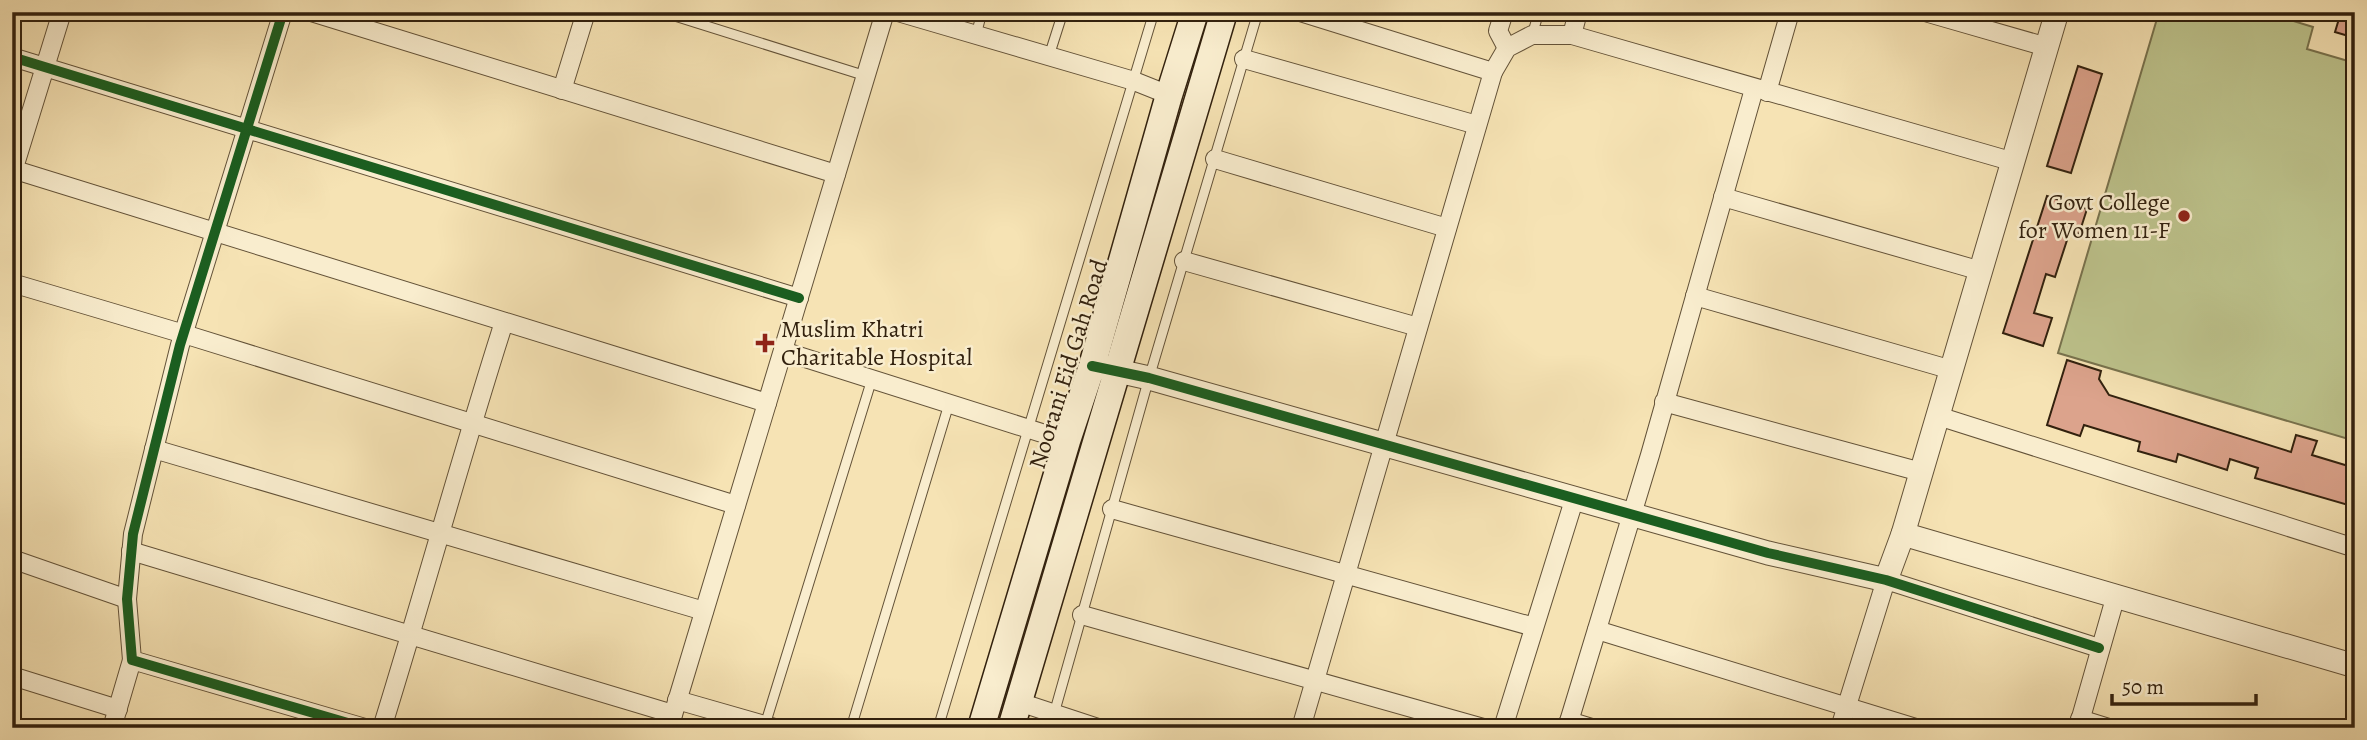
<svg xmlns="http://www.w3.org/2000/svg" width="2367" height="740" viewBox="0 0 2367 740" font-family="Alegreya,serif">
	<style>
		.green { fill: #bdc38c; stroke: #78724d; stroke-width: 2 }
		.building { fill: #dca38c; stroke: #32210e; stroke-width: 2 }
		.lines { fill: none; stroke-linecap: round; stroke-linejoin: round }
		.service-casing { stroke: #635238; stroke-width: 11 }
		.minor-casing { stroke: #635238; stroke-width: 20 }
		.tertiary-casing { stroke: #635238; stroke-width: 25 }
		.secondary-casing { stroke: #32210e; stroke-width: 29 }
		.service { stroke: #f9edce; stroke-width: 9 }
		.minor { stroke: #f9edce; stroke-width: 18 }
		.tertiary { stroke: #f9edce; stroke-width: 23 }
		.secondary { stroke: #f9edce; stroke-width: 26 }
		.cycleway-casing { stroke: #f9edce; stroke-width: 15 }
		.cycleway { stroke: #1b5e20; stroke-width: 10 }
		.poi-dot { fill: #8f2418; stroke: #f9edce; stroke-width: 2.5 }
		.labels { text-anchor: middle; dominant-baseline: central; stroke-width: 5; stroke-linejoin: round; paint-order: stroke }
		.poi-label { font-size: 24px; fill: #32210e; stroke: #f9edce; text-anchor: end }
		.street-label { font-size: 24px; fill: #32210e; stroke: #f9edce }
	</style>
	<rect width="100%" height="100%" fill="#f6e3b4"/>
	<filter id="stains"><feTurbulence type="fractalNoise" baseFrequency=".00286" numOctaves="4"/><feColorMatrix values="0 0 0 0 .2 0 0 0 0 .09 0 0 0 0 .02 0 0 0 .5 -.17"/></filter>
	<radialGradient id="worn" r=".72"><stop offset=".6" stop-color="#630" stop-opacity="0"/><stop offset="1" stop-color="#630" stop-opacity=".3"/></radialGradient>
	<polygon class="green" points="2159,12 2264,12 2313,27 2307,49 2355,63 2355,441 2058,353"/>
	<g class="building">
		<polygon points="2341,12 2355,12 2355,38 2335,32"/>
		<polygon points="2078,66 2102,74 2071,173 2047,166"/>
		<polygon points="2047,196 2087,209 2079,234 2070,231 2055,277 2046,274 2034,313 2052,318 2043,346 2003,333"/>
		<polygon points="2067,360 2101,371 2099,379 2109,395 2291,452 2296,435 2317,441 2312,455 2355,468 2355,507 2255,478 2258,468 2230,459 2227,470 2178,454 2176,462 2138,451 2140,442 2084,425 2080,436 2047,425"/>
	</g>
	<g class="lines">
		<defs>
			<g id="service">
				<polyline points="662,12 866,76"/>
				<polyline points="976,35 982,12"/>
				<polyline points="1532,35 1539,12"/>
				<polyline points="1049,56 1063,12"/>
				<polyline points="765,725 872,379"/>
				<polyline points="851,728 949,404"/>
				<polyline points="938,728 1154,12"/>
				<polyline points="1050,728 1149,378 1258,12"/>
			</g>
			<g id="minor">
				<polyline points="283,12 180,345 133,534 127,599 132,660 365,728"/>
				<polyline points="311,12 836,174"/>
				<polyline points="898,12 1134,81 1169,95"/>
				<polyline points="1300,12 1493,72 1507,48 1532,35 1572,35 2014,162"/>
				<polyline points="1504,12 1498,31 1507,48"/>
				<polyline points="1925,12 2047,47"/>
				<polyline points="1572,35 1578,12"/>
				<polyline points="12,57 799,298"/>
				<polyline points="1244,59 1477,125"/>
				<polyline points="562,90 586,12"/>
				<polyline points="1767,92 1790,12"/>
				<polyline points="1215,159 1447,228"/>
				<polyline points="12,169 767,403"/>
				<polyline points="12,174 62,12"/>
				<polyline points="1723,197 1981,271"/>
				<polyline points="1184,261 1418,327"/>
				<polyline points="12,283 184,334 736,505"/>
				<polyline points="1695,296 1952,370"/>
				<polyline points="783,351 1067,441"/>
				<polyline points="1664,402 1921,472"/>
				<polyline points="1938,416 2355,548"/>
				<polyline points="154,449 704,611"/>
				<polyline points="1112,509 1534,627"/>
				<polyline points="131,551 673,714"/>
				<polyline points="12,559 127,599"/>
				<polyline points="1082,615 1483,728"/>
				<polyline points="1597,630 1916,728"/>
				<polyline points="12,676 118,709"/>
				<polyline points="677,700 775,728"/>
				<polyline points="1019,702 1098,728"/>
				<polyline points="2080,719 2109,728"/>
				<polyline points="1569,721 1592,728"/>
				<polyline points="112,728 132,660"/>
				<path d="M 382,728 C 424,593 461,456 504,322"/>
				<polyline points="669,728 885,12"/>
				<polyline points="1301,728 1493,72"/>
				<polyline points="1503,728 1575,497"/>
				<polyline points="1567,728 1650,455 1754,89"/>
				<polyline points="1840,728 1886,580 2099,648"/>
				<polyline points="2078,728 2116,595"/>
			</g>
			<g id="tertiary">
				<polyline points="1100,367 1149,378 1768,553 1886,580 1903,534 2057,12"/>
				<polyline points="1903,534 2355,666"/>
			</g>
			<g id="secondary">
				<polyline points="981,728 1067,441 1092,366 1169,95 1195,12"/>
				<polyline points="1011,728 1224,12"/>
			</g>
		</defs>
		<use href="#service" class="service-casing"/>
		<use href="#minor" class="minor-casing"/>
		<use href="#tertiary" class="tertiary-casing"/>
		<use href="#secondary" class="secondary-casing"/>
		<use href="#service" class="service"/>
		<use href="#minor" class="minor"/>
		<use href="#tertiary" class="tertiary"/>
		<use href="#secondary" class="secondary"/>
		<defs>
			<g id="cycleway">
				<polyline points="283,12 180,345 133,534 127,599 132,660 365,728"/>
				<polyline points="12,57 799,298"/>
				<polyline points="1092,366 1149,378 1768,553 1886,580 2099,648"/>
			</g>
		</defs>
		<use href="#cycleway" class="cycleway-casing"/>
		<use href="#cycleway" class="cycleway"/>
	</g>
	<g class="poi-dot">
		<circle cx="2184" cy="216" r="7"/>
		<path d="M761.5 332.5h7v7h7v7h-7v7h-7v-7h-7v-7h7z"/>
	</g>
	<g class="labels">
		<g class="poi-label">
			<text x="2170" y="202">Govt College<tspan x="2170" dy="28">for Women 11-F</tspan></text>
			<text x="781" y="329" text-anchor="start">Muslim Khatri<tspan x="781" dy="28">Charitable Hospital</tspan></text>
		</g>
		<g class="street-label">
			<text transform="translate(1068 364) rotate(-73)">Noorani Eid Gah Road</text>
		</g>
	</g>
	<rect width="2367" height="740" fill="none" stroke="#f6e3b4" stroke-width="42"/>
	<rect x="14" y="14" width="2339" height="712" fill="none" stroke="#32210e" stroke-width="3.5"/>
	<rect x="21" y="21" width="2325" height="698" fill="none" stroke="#32210e" stroke-width="2"/>
	<path d="M2112 694v10h144v-10" fill="none" stroke="#32210e" stroke-width="3.5"/>
	<text x="2122" y="694" font-size="21" fill="#32210e" stroke="#f9edce" stroke-width="5" paint-order="stroke">50 m</text>
	<rect width="100%" height="100%" filter="url(#stains)"/>
	<rect width="100%" height="100%" fill="url(#worn)"/>
</svg>
